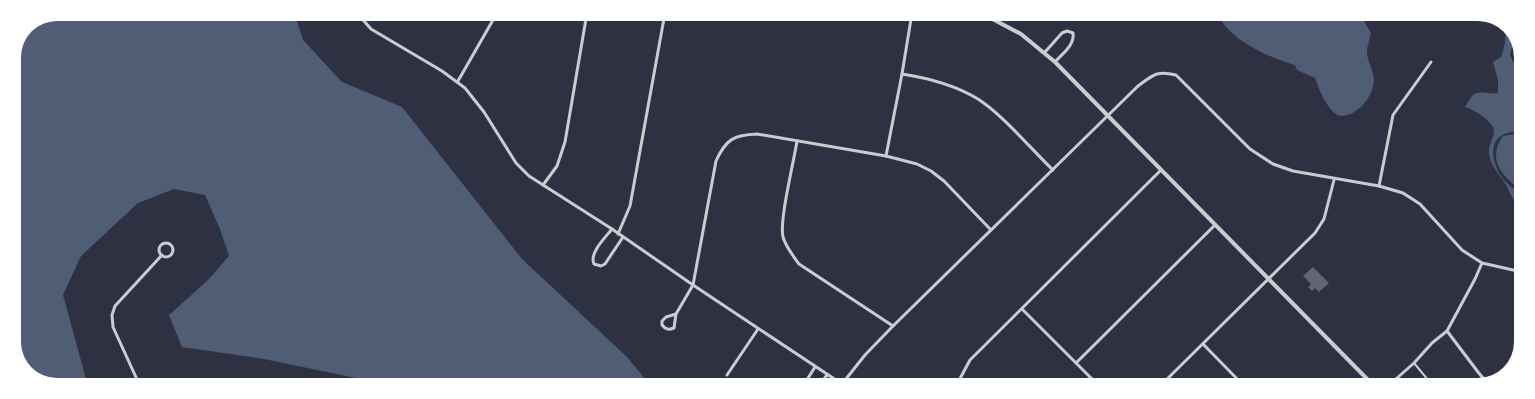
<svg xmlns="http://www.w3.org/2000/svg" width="1535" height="399" viewBox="0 0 1535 399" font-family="'DejaVu Sans',sans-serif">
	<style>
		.water { fill: #4f5d75 }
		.building { fill: #626471 }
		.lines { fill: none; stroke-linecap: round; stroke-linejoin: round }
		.service { stroke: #caccd0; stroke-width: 2 }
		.minor { stroke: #caccd0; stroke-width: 3 }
		.tertiary { stroke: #caccd0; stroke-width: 4 }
	</style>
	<rect width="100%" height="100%" fill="#2d3142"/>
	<g class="water">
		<polygon points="57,13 294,13 303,40 342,82 402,107 522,259 627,357 651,386 385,386 375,382 264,359 182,347 169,315 207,281 229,256 220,229 205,195 174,189 138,203 81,256 63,295 88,386 48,386 24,372 13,348 13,57 26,25"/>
		<path d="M 1201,13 L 1359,13 L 1371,33 C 1370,39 1367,46 1367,52 C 1367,61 1373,69 1374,78 C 1375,94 1359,115 1342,116 C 1329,116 1318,87 1315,78 L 1297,70 L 1295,65 C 1271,58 1233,42 1220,18 Z"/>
		<path d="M 1504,23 L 1511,27 L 1517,39 L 1513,42 L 1510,55 L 1522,80 L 1522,132 C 1493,130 1487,149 1499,173 C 1503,181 1511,186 1518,192 L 1522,191 L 1522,201 L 1515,201 C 1511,197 1509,190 1506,185 C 1499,173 1491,167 1489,154 C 1488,145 1494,138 1494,131 C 1494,121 1472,109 1465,107 C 1467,103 1470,99 1472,96 C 1478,89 1490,95 1498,93 L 1498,80 L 1493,62 L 1501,57 C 1505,46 1507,35 1504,23 Z"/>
		<polygon points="1515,42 1518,42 1522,51 1522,74 1513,55"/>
		<path d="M 1514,134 L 1522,134 L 1522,189 L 1519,189 C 1501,175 1487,158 1503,136 Z"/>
	</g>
	<polygon class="building" points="1313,267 1329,283 1319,292 1315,288 1312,291 1308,287 1311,284 1303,276"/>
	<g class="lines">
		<polyline class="service" points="1414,363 1433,386"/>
		<g class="minor">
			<polyline points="357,13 371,29 442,71 465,88 484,112 516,163 529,176 612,229 693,285 845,386"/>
			<polyline points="572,13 587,15"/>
			<path d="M 1045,52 L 1062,33 L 1067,31 L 1073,33 C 1075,45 1062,54 1055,62"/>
			<path d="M 902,74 C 928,78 955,85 978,99 C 1004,116 1030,148 1053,170"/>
			<polyline points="458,81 497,13"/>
			<path d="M 797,141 C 794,161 779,221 783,237 C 786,247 793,256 799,264 L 893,326"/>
			<polyline points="886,156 902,74 912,13"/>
			<polyline points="543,185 557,166 565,142 587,13"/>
			<polyline points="1379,186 1393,115 1431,62"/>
			<path d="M 612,229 C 605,238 589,253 594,264 L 601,266 L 605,264 L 623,237"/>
			<polyline points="618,234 630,206 665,13"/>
			<circle cx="166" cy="250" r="7"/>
			<polyline points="1022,309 1099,386"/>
			<path d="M 676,314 L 674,328 C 669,330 666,330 662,325 L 662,321 L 666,317 L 676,314 L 693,285 L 716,161 C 726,139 734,135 757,134 L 886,156 L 917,164 L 931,171 L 944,181 L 991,230"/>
			<polyline points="1447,331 1478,372 1487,383"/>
			<polyline points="1203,344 1244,386"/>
			<polyline points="1076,363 1215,225"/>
			<polyline points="727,375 758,329"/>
			<path d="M 842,384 L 865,355 L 893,326 L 1138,86 C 1153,75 1157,70 1176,75 L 1250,149 L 1273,164 L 1293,171 L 1379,186 L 1403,193 L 1420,204 L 1462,250 L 1482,263 L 1522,272"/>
			<polyline points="140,386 113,327 112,315 115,306 162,255"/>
			<polyline points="803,386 815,367"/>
			<polyline points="819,386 827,375"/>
			<polyline points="956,386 970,360 1161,170"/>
			<polyline points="1160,386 1315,233 1324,219 1334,180"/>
			<polyline points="1388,386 1414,363 1432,343 1447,331 1475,279 1482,263"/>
		</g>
		<polyline class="tertiary" points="981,13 1021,34 1055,62 1374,386"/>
	</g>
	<path d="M0 0H1535V399H0ZM57 21H1478A36 36 0 0 1 1514 57V342A36 36 0 0 1 1478 378H57A36 36 0 0 1 21 342V57A36 36 0 0 1 57 21Z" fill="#fff" fill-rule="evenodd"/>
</svg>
